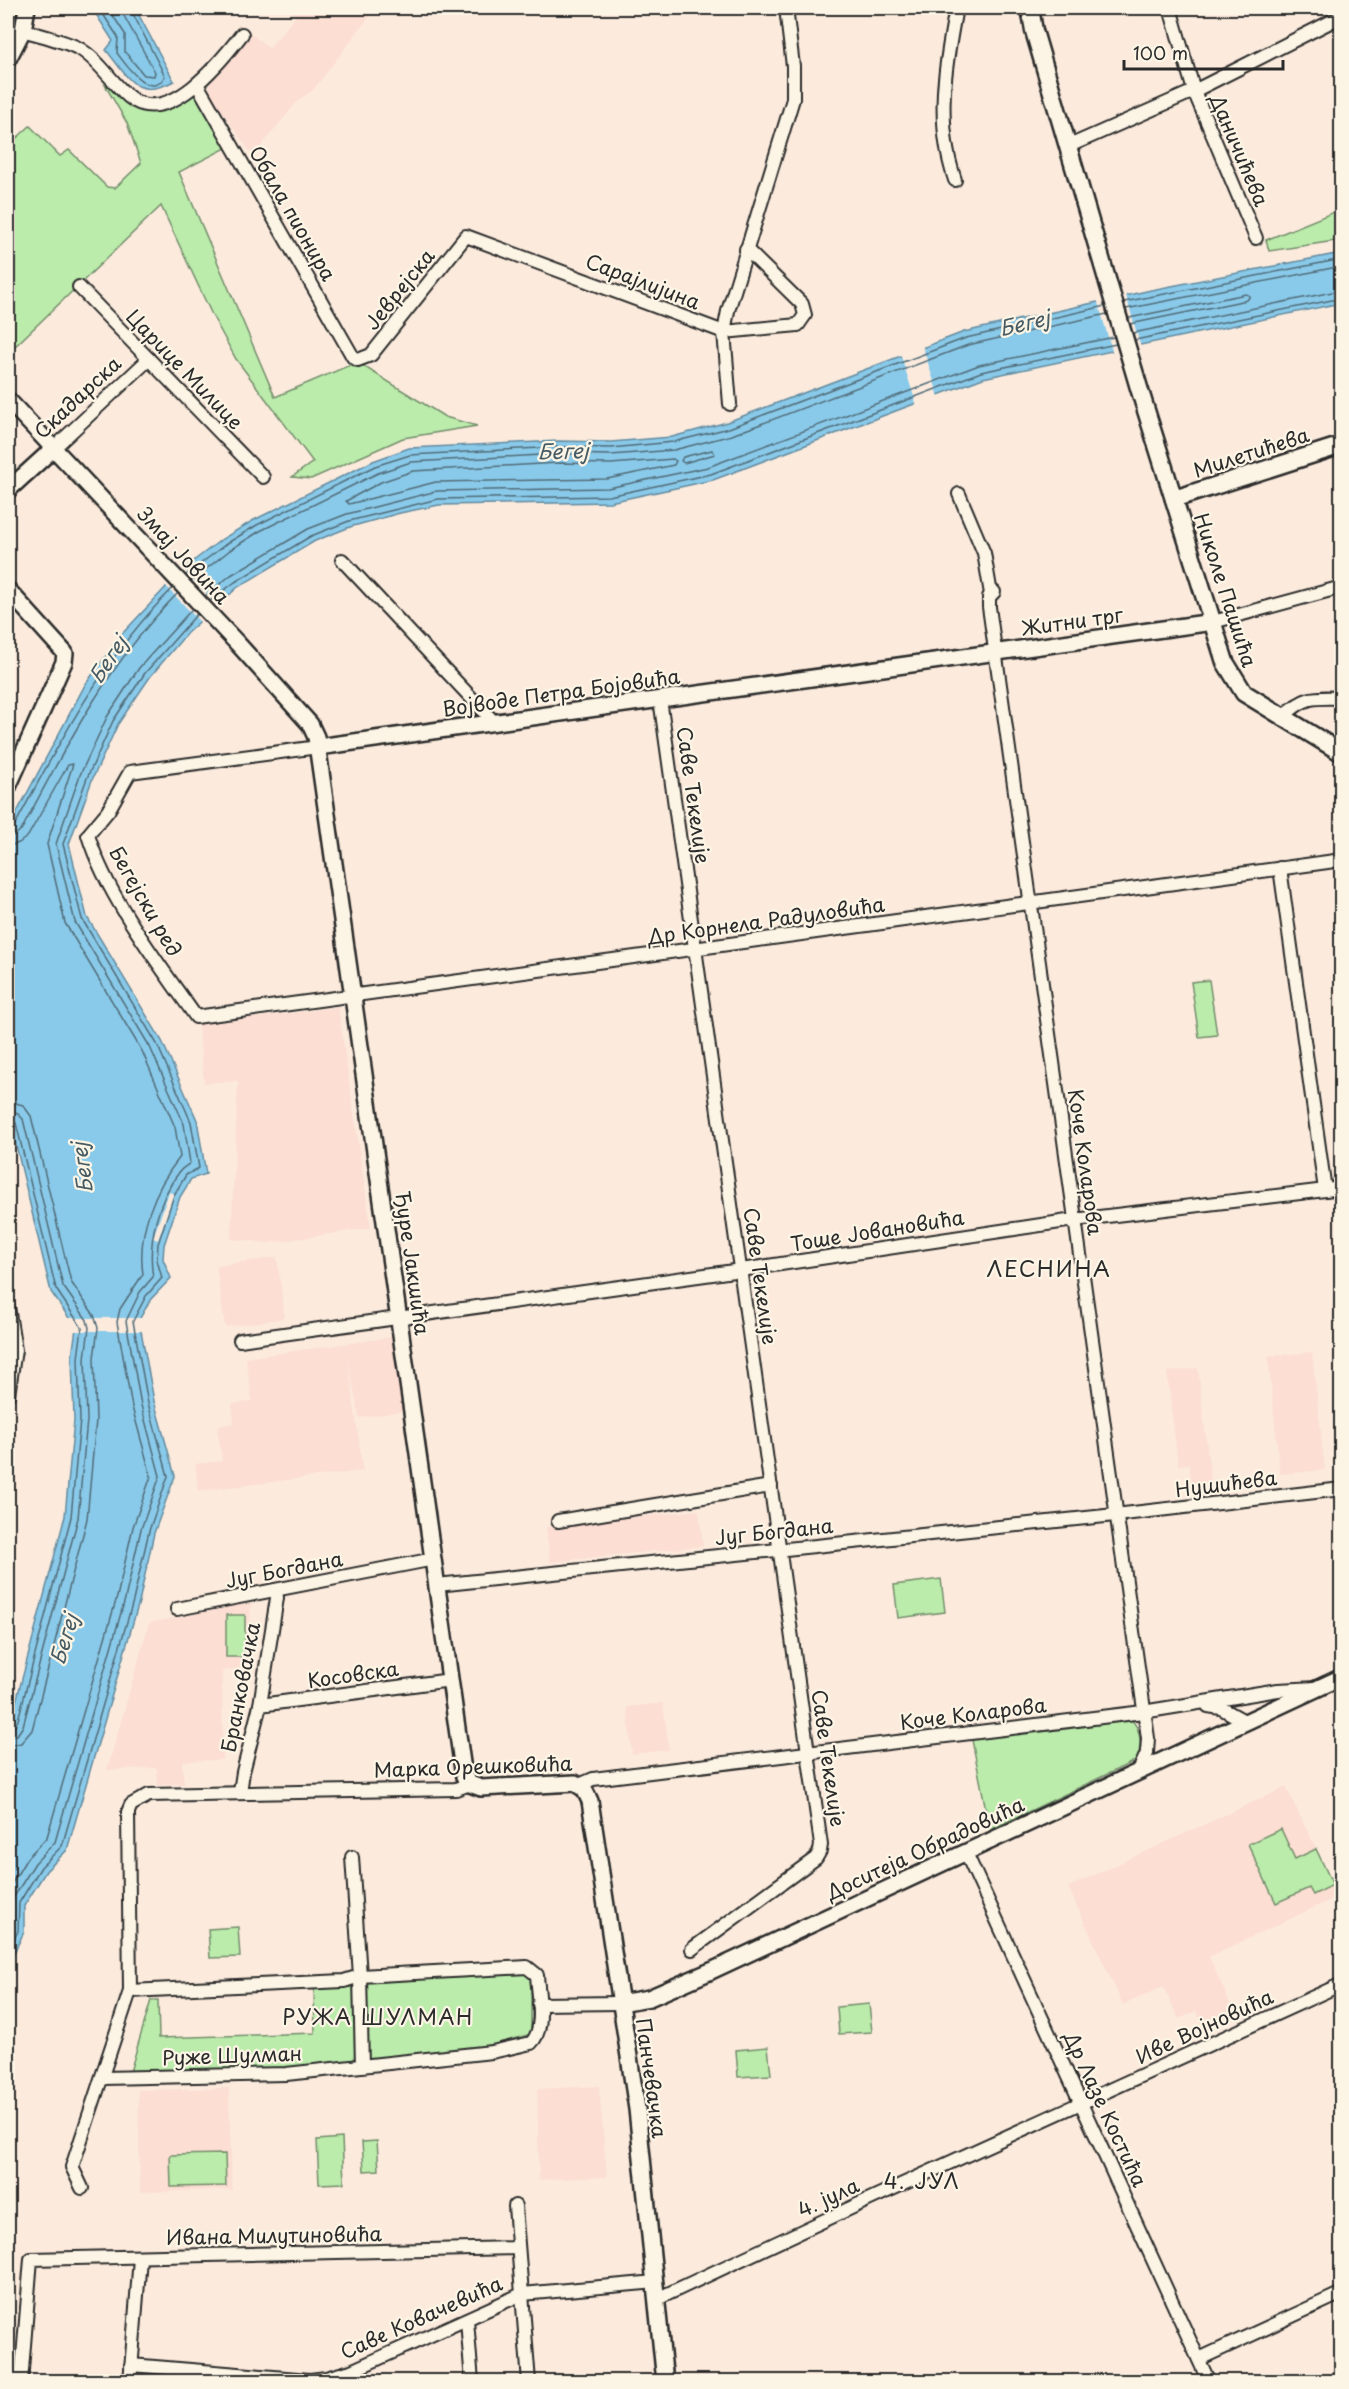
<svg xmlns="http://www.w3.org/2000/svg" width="1349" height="2389" viewBox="0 0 1349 2389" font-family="'Playpen Sans',sans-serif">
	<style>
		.built { fill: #fcded3 }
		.green { fill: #bbecab; stroke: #738c6b; stroke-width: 1.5 }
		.water { fill: #89caea; stroke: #638a9e; stroke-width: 1.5 }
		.pier { fill: #fcebdd }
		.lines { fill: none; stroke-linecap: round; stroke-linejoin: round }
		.shore { stroke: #516b77; stroke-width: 1.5 }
		.minor-casing { stroke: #2b2b2b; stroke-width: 16 }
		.tertiary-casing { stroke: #2b2b2b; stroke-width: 20 }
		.secondary-casing { stroke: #2b2b2b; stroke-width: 21 }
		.minor { stroke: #fcf5e5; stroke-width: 12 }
		.tertiary { stroke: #fcf5e5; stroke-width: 15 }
		.secondary { stroke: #fcf5e5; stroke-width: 16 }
		.labels { text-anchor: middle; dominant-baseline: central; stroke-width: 4.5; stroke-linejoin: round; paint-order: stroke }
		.street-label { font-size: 20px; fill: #2b2b2b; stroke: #fcf5e5 }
		.water-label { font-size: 21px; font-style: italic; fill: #475b64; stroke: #fcf5e5 }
		.neighbourhood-label { font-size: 21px; letter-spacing: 1.5px; fill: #2b2b2b; stroke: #fcf5e5 }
		.quarter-label { font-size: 22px; letter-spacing: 1.5px; fill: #2b2b2b; stroke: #fcf5e5 }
	</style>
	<rect width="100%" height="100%" fill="#fcebdd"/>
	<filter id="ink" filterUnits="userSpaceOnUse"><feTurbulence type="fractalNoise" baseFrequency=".0167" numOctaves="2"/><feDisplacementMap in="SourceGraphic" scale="12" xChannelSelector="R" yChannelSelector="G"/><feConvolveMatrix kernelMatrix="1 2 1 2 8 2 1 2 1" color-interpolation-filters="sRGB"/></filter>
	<g filter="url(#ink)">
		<g class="built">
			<polygon points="286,8 376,8 314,89 297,102 253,156 209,93 210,79 249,32 269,48 296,16"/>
			<polygon points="338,1007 371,1228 269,1243 231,1239 238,1081 204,1083 198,1025"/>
			<polygon points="277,1257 285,1318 225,1327 216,1266"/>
			<polygon points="392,1337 404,1411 359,1418 348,1359 363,1471 198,1491 195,1464 222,1461 217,1426 234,1423 232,1404 252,1401 246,1358"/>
			<polygon points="1312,1352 1325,1470 1280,1474 1268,1356"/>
			<polygon points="1198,1368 1212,1491 1193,1493 1189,1464 1178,1465 1167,1372"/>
			<polygon points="699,1510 703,1546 550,1562 546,1527"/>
			<polygon points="251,1603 248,1668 222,1671 223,1760 182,1761 184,1784 158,1785 157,1768 107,1770 149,1623"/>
			<polygon points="663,1703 669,1750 632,1754 627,1707"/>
			<polygon points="1286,1787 1339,1896 1209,1957 1237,2018 1206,2032 1196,2011 1179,2019 1163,1987 1123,2005 1068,1887"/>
			<polygon points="599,2086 607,2177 539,2180 537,2089"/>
			<polygon points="229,2088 232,2190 140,2192 138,2090"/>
		</g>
		<g class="green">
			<polygon points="8,8 27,8 8,59"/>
			<polygon points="197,84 232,145 179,172 275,397 357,362 445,417 477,426 403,438 311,479 292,477 313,462 236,359 213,317 161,206 8,353 8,146 30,126 60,156 69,150 107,187 115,188 141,163 127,123 105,85 146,104"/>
			<polygon points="1341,209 1341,240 1269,251 1266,240"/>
			<polygon points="1209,980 1217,1035 1199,1037 1191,982"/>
			<polygon points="941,1579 945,1612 898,1618 894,1585"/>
			<rect x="226" y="1615" width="19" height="42"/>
			<path d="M 1131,1719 C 1142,1731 1142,1745 1137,1760 L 990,1830 L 972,1740 Z"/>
			<polygon points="1281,1829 1295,1859 1316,1849 1333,1885 1313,1895 1309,1888 1276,1903 1248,1844"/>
			<polygon points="238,1927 240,1957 210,1958 208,1929"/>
			<polygon points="531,1973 531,2034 489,2046 366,2062 364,1982"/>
			<polygon points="359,1987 361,2065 130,2072 151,2000 158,2000 159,2038 315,2033 314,1988"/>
			<polygon points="869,2004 872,2032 839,2034 837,2007"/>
			<polygon points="768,2047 771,2075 738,2077 736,2050"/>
			<polygon points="342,2138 344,2183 319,2184 317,2140"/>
			<polygon points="377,2141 379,2170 364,2171 362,2142"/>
			<polygon points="225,2154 226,2186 171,2187 170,2155"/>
		</g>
		<g class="water">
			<path d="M 92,8 L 135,8 L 174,81 C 136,101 129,78 106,50 L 113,41 Z"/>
			<polygon points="1341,253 1341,303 983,378 713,480 610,502 439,505 400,513 350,527 315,541 238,587 187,633 150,677 118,724 92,780 69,844 87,917 162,1041 197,1120 206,1174 191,1179 180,1197 164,1245 163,1259 171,1278 151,1299 139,1320 154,1401 175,1476 154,1533 139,1602 67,1850 46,1871 24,1906 24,1932 11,1959 8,1978 8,1732 65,1516 74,1420 72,1357 76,1328 51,1292 8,1112 8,829 85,685 121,635 183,569 222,539 254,520 373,461 409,448 559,441 611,442 672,437 727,422 964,332 1151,290"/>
		</g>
		<g class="pier">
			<polygon points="1125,292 1141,348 1113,354 1097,299"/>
			<polygon points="922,345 939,397 917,406 900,353"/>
			<polygon points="182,567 219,606 201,623 164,584"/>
			<polygon points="169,1192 174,1194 158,1240 153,1238"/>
			<polygon points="65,1318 144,1318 144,1331 72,1331"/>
		</g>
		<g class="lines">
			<g class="shore">
				<path d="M 99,8 L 118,37 L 117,53 C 126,65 151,102 165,76 L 130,8"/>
				<polyline points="108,8 125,34 125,52 144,75 154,76 155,72 124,16 123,8"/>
				<polyline points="1124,302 1342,259"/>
				<polyline points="1126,309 1342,266"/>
				<polyline points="1129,318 1246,294 1250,296 1247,300 1130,324"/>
				<polyline points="1133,333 1342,290"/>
				<polyline points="1135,340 1342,298"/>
				<polygon points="712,450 715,454 684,463 681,461 683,457"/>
				<polygon points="673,459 676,461 674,465 607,479 436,482 349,504 346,501 381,482 413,471 559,463 611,464"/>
				<polyline points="186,575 226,544 257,525 375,466 410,455 559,447 611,448 673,442 729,428 966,338 1105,306"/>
				<polyline points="191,581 230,550 260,531 378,473 411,462 559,454 611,455 674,450 732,435 968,345 1107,314"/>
				<polyline points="205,596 231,575 308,529 347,514 437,491 608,488 708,467 979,365 1114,337"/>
				<polyline points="210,601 235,582 311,536 349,521 438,499 609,496 711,474 981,372 1116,344"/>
				<path d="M 8,829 L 15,825 C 60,741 104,656 173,588"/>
				<path d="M 8,837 L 15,835 L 22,829 C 66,745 110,661 178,593"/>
				<path d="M 8,846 L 19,843 L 28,836 L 68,765 L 73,764 L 47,844 L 65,923 L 142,1051 L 175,1127 L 180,1157 C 154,1189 137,1233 143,1274 L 120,1309 L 117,1322 L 132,1407 L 151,1476 L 133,1527 L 117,1597 L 47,1837 L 27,1858 L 8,1890"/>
				<polyline points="8,1101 23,1105 31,1116 71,1282 94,1315 98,1328 94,1358 96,1420 87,1519 32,1730 21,1743 8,1746"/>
				<polyline points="8,1110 16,1112 23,1119 63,1286 87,1320 89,1328 85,1358 87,1420 78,1518 23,1726 17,1735 8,1737"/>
				<polyline points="8,1118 16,1123 56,1289 82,1328 78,1358 80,1420 71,1517 18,1720 14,1728 8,1729"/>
				<path d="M 8,1935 L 12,1900 L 35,1863 L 55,1842 L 125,1599 L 141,1529 L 160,1476 L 141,1405 L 126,1321 L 140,1292 L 153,1277 C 147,1243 158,1199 180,1171 C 183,1167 187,1166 190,1163 L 184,1124 L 150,1047 L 75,922 L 56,844 L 80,775 L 107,717 L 139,668 L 192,609"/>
				<polyline points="8,1952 18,1931 19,1903 41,1867 62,1846 133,1601 149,1531 168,1476 148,1403 133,1321 146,1296 162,1278 157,1260 158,1244 174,1195 186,1175 199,1168 191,1122 157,1044 82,919 63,844 87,778 113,721 145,673 197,614"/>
			</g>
			<defs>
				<g id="minor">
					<polyline points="1170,8 1194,91 1256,238"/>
					<path d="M 23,30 C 42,36 63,40 80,49 C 100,61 112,83 129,97 C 168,129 222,60 242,34"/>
					<polyline points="197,84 353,357 358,360 371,355 466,236 724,332 798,325 805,315 802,304 746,249"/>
					<polyline points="1069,146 1194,91 1342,16"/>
					<path d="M 955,180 C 935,122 945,66 956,8"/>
					<polyline points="79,287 263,477"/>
					<polyline points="730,404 724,332 728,311 793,99 793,66 786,8"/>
					<polyline points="54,448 149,359"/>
					<polyline points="959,494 984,553 991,594"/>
					<polyline points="342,560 494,722"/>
					<polyline points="994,592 989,597 989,607 1148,1738 1147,1753 1140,1769"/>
					<polyline points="1213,622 1342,587"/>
					<polyline points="660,699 821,1845 820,1851 816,1858 692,1949"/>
					<path d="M 1283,717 C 1304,696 1313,697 1342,698"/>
					<path d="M 318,747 L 130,772 L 108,811 L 88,835 C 107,897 159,964 196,1017 L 1342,860"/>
					<polyline points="1280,868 1325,1190"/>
					<polyline points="8,1307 15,1350 8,1395"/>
					<polyline points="240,1340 741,1270 1074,1220 1342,1188"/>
					<polyline points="558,1521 771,1486"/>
					<polyline points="437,1585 1115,1515 1342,1489"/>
					<polyline points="177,1609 434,1559"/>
					<polyline points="260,1705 451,1680"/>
					<polyline points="1208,1706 1221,1708 1246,1722"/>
					<polyline points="579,1785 593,1779 1143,1712 1278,1690 1317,1688"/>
					<polyline points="240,1792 243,1772 260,1705 277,1598 276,1590"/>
					<polyline points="966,1853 1209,2382"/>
					<polyline points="352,1857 360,1976 362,2066"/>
					<polyline points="539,2004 620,2003"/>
					<path d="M 103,2078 L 286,2074 L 492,2052 L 531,2043 C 546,2029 538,1994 537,1975 L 527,1967 L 360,1976 L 344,1981 L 130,1991 L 128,1812 L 131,1805 L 149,1795 L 456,1789 L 470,1784"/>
					<polyline points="82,2188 72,2167 130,1991"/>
					<polyline points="515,2206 529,2382"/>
					<polyline points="657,2299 870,2199 1342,1984"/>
					<polyline points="467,2320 472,2382"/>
					<polyline points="1199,2359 1342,2293"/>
					<polyline points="131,2365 310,2380 326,2378 351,2371 522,2294 656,2282"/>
					<polyline points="21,2382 31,2259 518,2248"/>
					<polyline points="130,2382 140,2258"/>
				</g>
				<g id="tertiary">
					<polyline points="8,59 23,30 27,8"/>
					<polyline points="8,400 238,644 310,724 316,737 464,1777 470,1784 481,1788 575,1783 584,1789 590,1801 637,2109 665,2382"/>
					<polyline points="8,490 54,448"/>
					<polyline points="8,590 65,653 64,662 8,787"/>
					<polyline points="318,747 1213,622"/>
					<polyline points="620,2003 649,1998 711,1971 1342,1677"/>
				</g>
				<g id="secondary">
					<polyline points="1030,8 1034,31 1139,388 1225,662 1244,693 1342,753"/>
					<polyline points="1174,499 1342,445"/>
				</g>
			</defs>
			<use href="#minor" class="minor-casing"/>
			<use href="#tertiary" class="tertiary-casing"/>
			<use href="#secondary" class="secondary-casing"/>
			<use href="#minor" class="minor"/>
			<use href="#tertiary" class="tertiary"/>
			<use href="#secondary" class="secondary"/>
		</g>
	</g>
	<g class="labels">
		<g class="street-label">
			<text transform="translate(1240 150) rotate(67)">Даничићева</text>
			<text transform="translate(293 213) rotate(60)">Обала пионира</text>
			<text transform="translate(643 281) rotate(21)">Сарајлијина</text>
			<text transform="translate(399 289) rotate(-51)">Јеврејска</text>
			<text transform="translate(185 369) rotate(46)">Царице Милице</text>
			<text transform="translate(77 397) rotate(-43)">Скадарска</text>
			<text transform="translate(1251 452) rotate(-18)">Милетићева</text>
			<text transform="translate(184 555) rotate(47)">Змај Јовина</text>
			<text transform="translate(1226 590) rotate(72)">Николе Пашића</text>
			<text transform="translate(1072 621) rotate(-8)">Житни трг</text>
			<text transform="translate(561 692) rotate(-8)">Војводе Петра Бојовића</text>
			<text transform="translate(694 795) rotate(82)">Саве Текелије</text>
			<text transform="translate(146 901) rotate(60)">Бегејски ред</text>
			<text transform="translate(766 920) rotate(-8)">Др Корнела Радуловића</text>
			<text transform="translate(1086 1162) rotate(82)">Коче Коларова</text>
			<text transform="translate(877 1230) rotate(-9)">Тоше Јовановића</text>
			<text transform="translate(413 1263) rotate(82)">Ђуре Јакшића</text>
			<text transform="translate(761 1276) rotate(82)">Саве Текелије</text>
			<text transform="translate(1226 1483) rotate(-7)">Нушићева</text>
			<text transform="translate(774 1531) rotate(-6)">Југ Богдана</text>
			<text transform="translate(284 1569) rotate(-11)">Југ Богдана</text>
			<text transform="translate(353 1674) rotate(-8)">Косовска</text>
			<text transform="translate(240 1687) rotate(-79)">Бранковачка</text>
			<text transform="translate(973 1713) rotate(-7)">Коче Коларова</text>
			<text transform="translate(829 1758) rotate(82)">Саве Текелије</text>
			<text transform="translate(473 1766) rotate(-2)">Марка Орешковића</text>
			<text transform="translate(925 1848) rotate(-25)">Доситеја Обрадовића</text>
			<text transform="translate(1204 2026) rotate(-25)">Иве Војновића</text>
			<text transform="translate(232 2055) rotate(-2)">Руже Шулман</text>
			<text transform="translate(652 2078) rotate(82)">Панчевачка</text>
			<text transform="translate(1106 2109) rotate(65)">Др Лазе Костића</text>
			<text transform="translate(828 2197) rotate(-25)">4. јула</text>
			<text transform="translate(274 2235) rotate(-1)">Ивана Милутиновића</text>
			<text transform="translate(421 2317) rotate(-24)">Саве Ковачевића</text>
		</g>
		<g class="water-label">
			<text transform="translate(1024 322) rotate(-13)">Бегеј</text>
			<text transform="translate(563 450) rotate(-1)">Бегеј</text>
			<text transform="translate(107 659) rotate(-56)">Бегеј</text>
			<text transform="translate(81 1168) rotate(-97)">Бегеј</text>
			<text transform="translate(63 1639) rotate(-73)">Бегеј</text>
		</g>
		<g class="neighbourhood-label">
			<text x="378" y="2016">РУЖА ШУЛМАН</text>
			<text x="922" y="2180">4. ЈУЛ</text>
		</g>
		<g class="quarter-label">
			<text x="1049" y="1267">ЛЕСНИНА</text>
		</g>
	</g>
	<rect width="1349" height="2389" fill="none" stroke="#fcf5e5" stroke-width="30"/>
	<rect x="15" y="15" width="1319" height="2359" fill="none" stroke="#2b2b2b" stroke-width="2" filter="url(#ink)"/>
	<path d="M1124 60v9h159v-9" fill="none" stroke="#2b2b2b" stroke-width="3"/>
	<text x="1133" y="60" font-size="18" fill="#2b2b2b" stroke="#fcf5e5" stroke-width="4.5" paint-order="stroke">100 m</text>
</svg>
